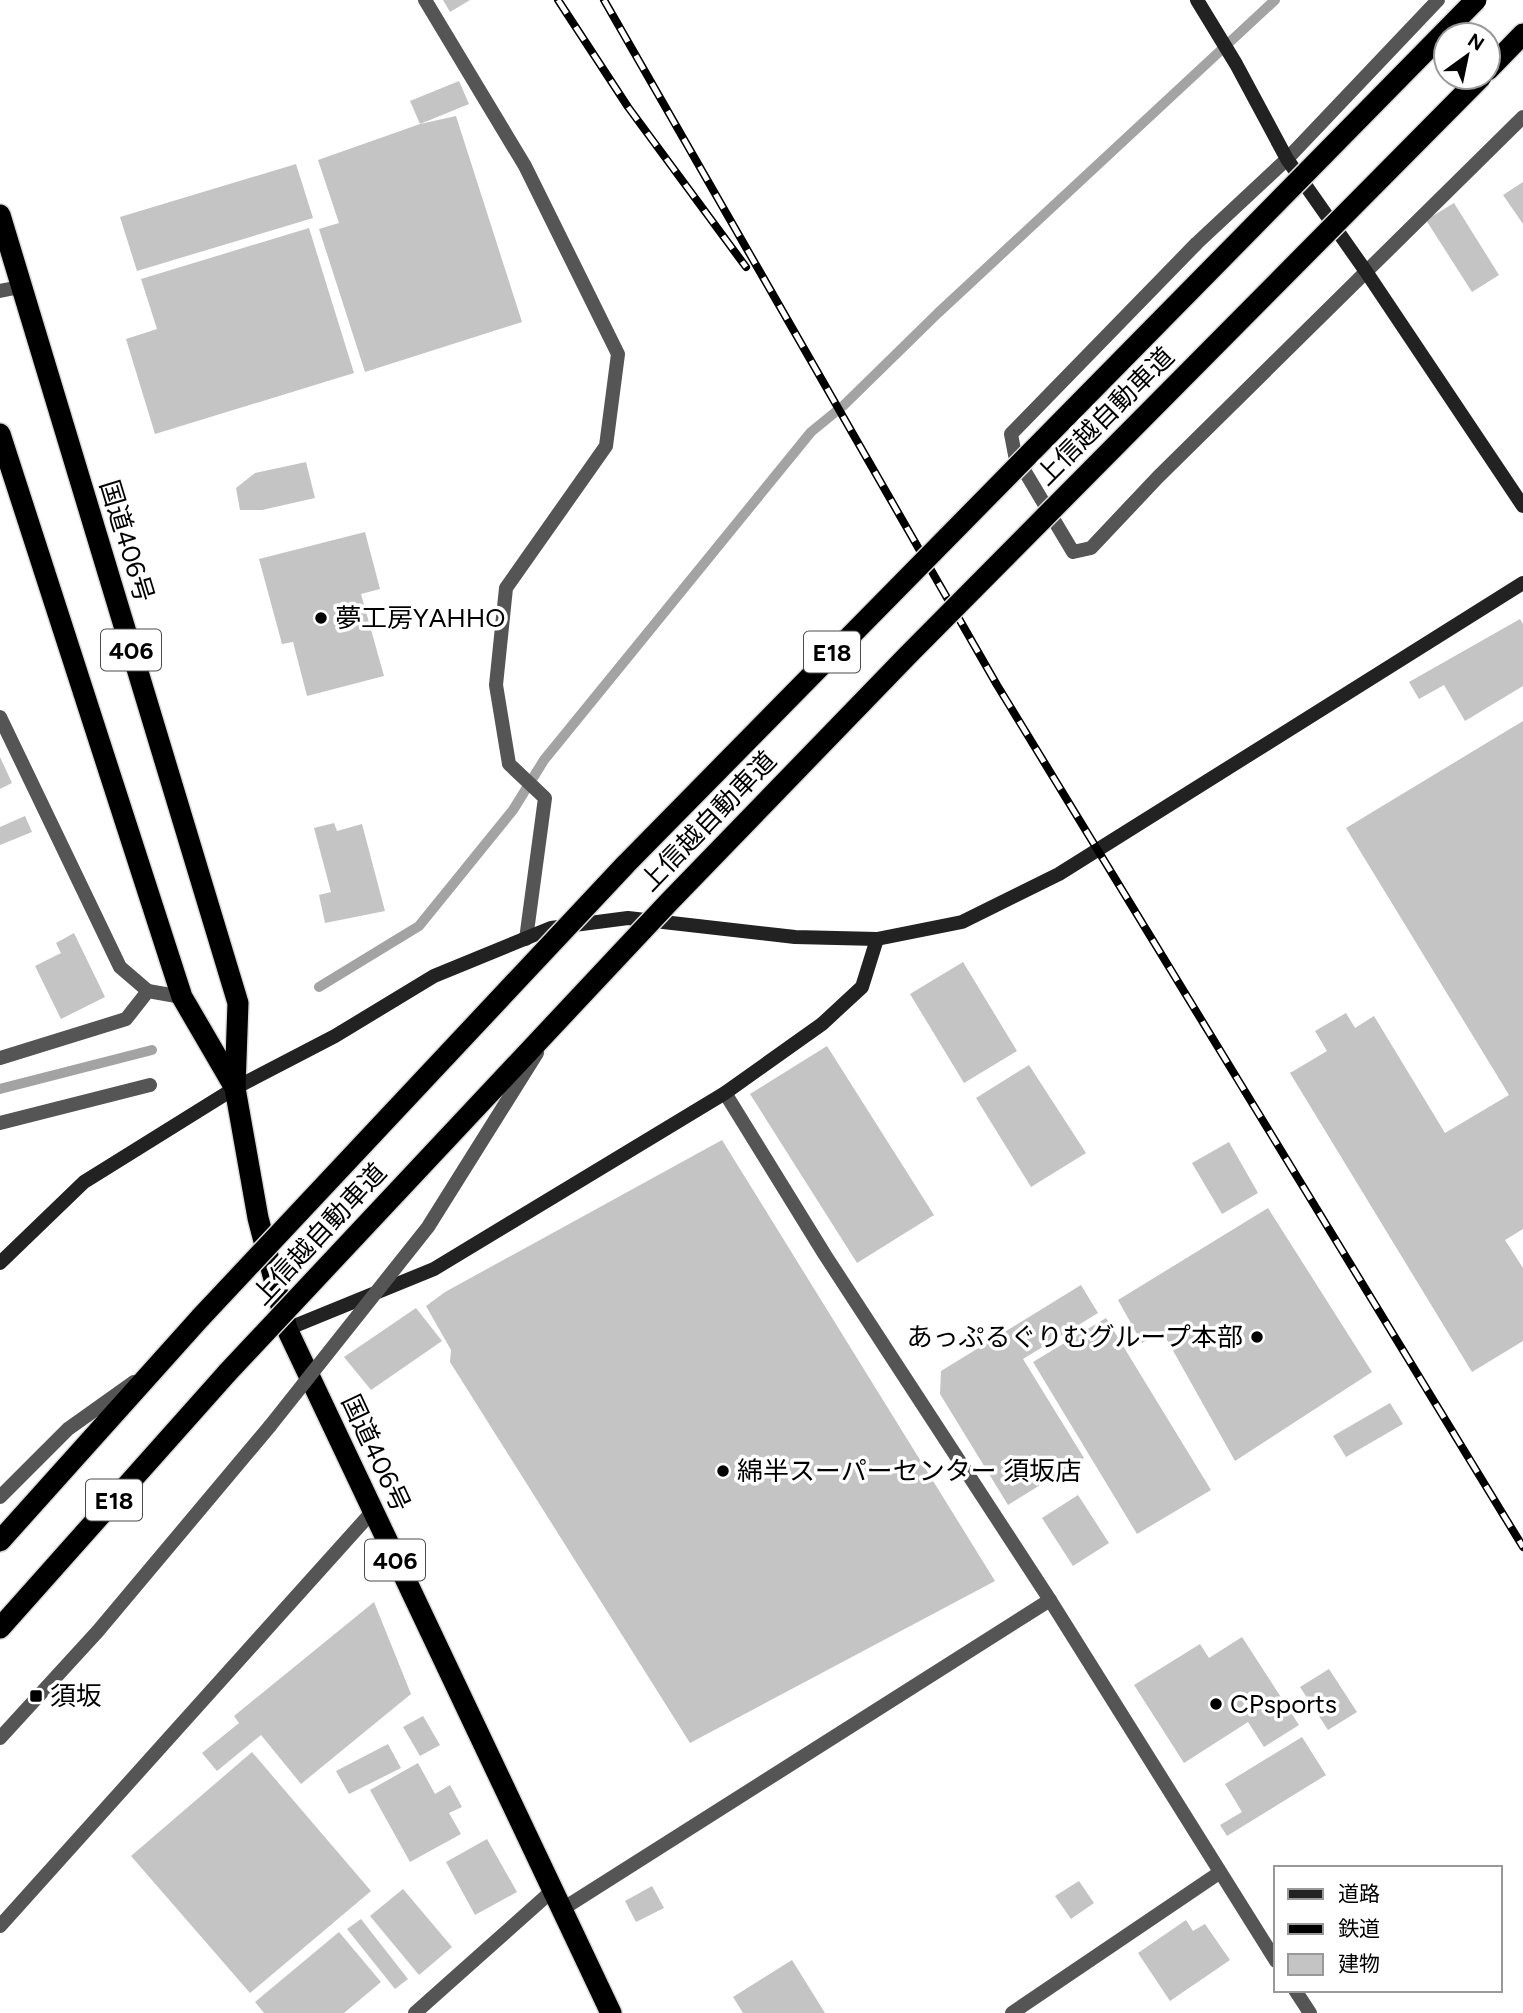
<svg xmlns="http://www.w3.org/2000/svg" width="1523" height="2013" viewBox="0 0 1523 2013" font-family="Figtree,'Noto Sans JP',sans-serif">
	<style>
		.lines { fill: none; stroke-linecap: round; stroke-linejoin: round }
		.stream { stroke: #a3a3a3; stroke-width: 10 }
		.building { fill: #c4c4c4 }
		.highway-casing { stroke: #dbdbdb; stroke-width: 24 }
		.lane { stroke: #555; stroke-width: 14 }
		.street { stroke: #555; stroke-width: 14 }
		.secondary { stroke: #222; stroke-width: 14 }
		.highway { stroke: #000; stroke-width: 21 }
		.rail-casing { stroke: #000; stroke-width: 8 }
		.rail { stroke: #fff; stroke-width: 5; stroke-dasharray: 16; stroke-linecap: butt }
		.highway-bridge-casing { stroke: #dbdbdb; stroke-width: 24; stroke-linecap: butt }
		.lane-bridge { stroke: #555; stroke-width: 14 }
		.highway-bridge { stroke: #000; stroke-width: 21 }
		.poi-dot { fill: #000; stroke: #fff; stroke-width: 2.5 }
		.labels { text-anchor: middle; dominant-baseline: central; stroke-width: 7; stroke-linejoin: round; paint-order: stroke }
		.shield { fill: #fff; stroke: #4c4c4c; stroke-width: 2 }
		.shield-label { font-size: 24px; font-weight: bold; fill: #000 }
		.street-label { font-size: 26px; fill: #000; stroke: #fff }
		.poi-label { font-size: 26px; fill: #000; stroke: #fff; text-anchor: start }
	</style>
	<rect width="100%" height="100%" fill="#fff"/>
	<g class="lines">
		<g class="stream">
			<polyline points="319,987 419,926 513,810 544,760 811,432 844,405 938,313 1275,0"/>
			<polyline points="0,1089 152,1050"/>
		</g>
	</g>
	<g class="building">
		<polygon points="443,0 470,0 450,12"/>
		<polygon points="459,81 469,104 420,124 410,101"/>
		<polygon points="456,116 522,322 365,372 319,229 339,223 318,160 420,124"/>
		<polygon points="296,164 313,218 137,271 120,217"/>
		<polygon points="1523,182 1523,224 1503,195"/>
		<polygon points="1454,203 1499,275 1472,292 1426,220"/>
		<polygon points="309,228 354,373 155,434 126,339 157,329 141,279"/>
		<polygon points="306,462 315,498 262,510 240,510 236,488 255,473"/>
		<polygon points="365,532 380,589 361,594 384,676 307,696 293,642 282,644 259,559"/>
		<polygon points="1520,619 1523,624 1523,686 1465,721 1444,685 1419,699 1409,682"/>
		<polygon points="1523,721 1523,1229 1505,1240 1523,1268 1523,1341 1472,1372 1290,1073 1327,1051 1315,1031 1346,1013 1355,1028 1374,1016 1445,1133 1509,1095 1346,828"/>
		<polygon points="0,757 12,783 0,789"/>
		<polygon points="25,816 32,832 0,845 0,827"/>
		<polygon points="334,823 337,831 362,824 385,911 325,923 319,895 331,892 314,828"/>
		<polygon points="74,933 105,997 61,1019 35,966 61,953 56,943"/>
		<polygon points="963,962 1017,1051 964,1083 910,994"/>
		<polygon points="827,1046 934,1215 857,1263 750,1094"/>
		<polygon points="1029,1065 1086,1153 1031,1187 976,1098"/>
		<polygon points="722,1140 995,1581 690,1743 450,1362 451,1350 426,1306 445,1292"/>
		<polygon points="1229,1142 1258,1193 1222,1214 1192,1163"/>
		<polygon points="1268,1208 1372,1372 1235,1461 1162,1331 1142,1343 1118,1300"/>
		<polygon points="1081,1285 1098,1313 1023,1359 1084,1458 1008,1505 940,1394 941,1371"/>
		<polygon points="416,1308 442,1341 371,1390 344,1357"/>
		<polygon points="1106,1318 1211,1490 1137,1534 1033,1362"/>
		<polygon points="1390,1403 1403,1424 1346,1457 1333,1436"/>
		<polygon points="1078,1495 1109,1543 1073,1566 1042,1518"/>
		<polygon points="374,1602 411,1694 301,1784 261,1735 217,1771 202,1753 239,1723 234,1716"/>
		<polygon points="1242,1637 1299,1725 1264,1747 1248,1722 1184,1763 1134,1685 1200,1644 1209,1658"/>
		<polygon points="1329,1669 1357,1712 1328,1730 1300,1687"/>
		<polygon points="423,1716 440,1745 420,1756 403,1727"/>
		<polygon points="1302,1737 1326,1775 1227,1836 1220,1825 1242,1812 1225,1784"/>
		<polygon points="388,1744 401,1768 349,1794 336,1771"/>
		<polygon points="252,1752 371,1891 250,1993 131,1856"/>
		<polygon points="418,1763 435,1794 450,1785 462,1807 449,1813 461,1834 410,1862 370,1790"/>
		<polygon points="487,1839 517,1892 475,1915 446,1862"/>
		<polygon points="1079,1881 1094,1903 1071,1919 1055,1896"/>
		<polygon points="652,1886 664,1908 636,1922 625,1901"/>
		<polygon points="403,1889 452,1947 419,1975 370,1916"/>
		<polygon points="361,1919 408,1979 395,1989 347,1929"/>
		<polygon points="1186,1920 1193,1931 1205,1924 1230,1960 1170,2001 1138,1953"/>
		<polygon points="339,1932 381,1982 344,2013 264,2013 255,2002"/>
		<polygon points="792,1960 825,2013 743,2013 733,1997"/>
	</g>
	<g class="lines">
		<defs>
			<g id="highway">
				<polyline points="1488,70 1523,34"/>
				<polyline points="0,215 238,1003 235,1088 258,1218 287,1329 611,2013"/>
				<polyline points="0,434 182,997 235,1088"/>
				<polyline points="0,1541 201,1317"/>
				<polyline points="0,1628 228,1372"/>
			</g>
		</defs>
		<use href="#highway" class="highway-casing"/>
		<g class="lane">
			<polyline points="425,0 525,166 618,354 606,446 506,588 496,685 509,764 545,798 526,939"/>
			<polyline points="0,1497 68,1429 134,1382"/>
			<polyline points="0,1738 98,1631 270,1426"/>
		</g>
		<g class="street">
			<polyline points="1438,0 1287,159 1197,243 1011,434 1015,455 1073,552 1091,548 1158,477 1523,117"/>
			<polyline points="0,291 20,287"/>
			<polyline points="0,717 120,967 148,991"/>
			<polyline points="0,1058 126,1019 148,991 182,997"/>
			<polyline points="725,1093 825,1255 1050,1600 1276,1961"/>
			<polyline points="0,1123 150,1085"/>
			<polyline points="561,1910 1050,1600"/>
			<polyline points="0,1926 372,1512"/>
			<polyline points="1295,1990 1310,2013"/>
			<polyline points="415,2013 553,1890"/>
			<polyline points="1012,2013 1219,1873"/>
		</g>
		<g class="secondary">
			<polyline points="1197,0 1236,64 1287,159 1367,273 1523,506"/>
			<polyline points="0,1263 84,1182 235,1088 335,1036 434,976 551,928 628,918 795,937 877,939 962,922 1059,874 1523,583"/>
			<polyline points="287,1329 434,1269 725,1093 822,1024 862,987 877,939"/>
		</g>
		<use href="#highway" class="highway"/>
		<defs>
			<g id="rail">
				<polyline points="558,0 628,107 746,267"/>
				<polyline points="604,0 997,685 1523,1547"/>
			</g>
		</defs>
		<use href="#rail" class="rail-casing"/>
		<use href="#rail" class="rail"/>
		<defs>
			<g id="highway-bridge">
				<polyline points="201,1317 626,864 1476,0"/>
				<polyline points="228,1372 668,903 909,654 1481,77"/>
			</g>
		</defs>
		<use href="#highway-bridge" class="highway-bridge-casing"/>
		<polyline class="lane-bridge" points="270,1426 428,1227 537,1053"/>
		<use href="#highway-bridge" class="highway-bridge"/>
	</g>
	<g class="poi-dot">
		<circle cx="321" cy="618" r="7"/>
		<circle cx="1257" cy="1337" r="7"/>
		<circle cx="723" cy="1471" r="7"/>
		<rect x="29" y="1689" width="14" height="14" rx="3.5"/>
		<circle cx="1216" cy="1704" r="7"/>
	</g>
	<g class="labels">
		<g class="shield">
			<rect x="101" y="629.5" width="60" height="41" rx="5"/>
			<rect x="804" y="631.5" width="56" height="41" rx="5"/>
			<rect x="86" y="1479.5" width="56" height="41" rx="5"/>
			<rect x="365" y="1539.5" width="60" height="41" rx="5"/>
		</g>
		<g class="shield-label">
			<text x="131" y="650">406</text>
			<text x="832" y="652">E18</text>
			<text x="114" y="1500">E18</text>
			<text x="395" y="1560">406</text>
		</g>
		<g class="street-label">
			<text transform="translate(1105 416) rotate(-45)">上信越自動車道</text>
			<text transform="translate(127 541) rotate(73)">国道406号</text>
			<text transform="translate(708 821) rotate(-46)">上信越自動車道</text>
			<text transform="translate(319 1234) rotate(-47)">上信越自動車道</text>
			<text transform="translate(376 1453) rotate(65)">国道406号</text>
		</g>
		<g class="poi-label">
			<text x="335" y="618">夢工房YAHHO</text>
			<text x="1243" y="1337" text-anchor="end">あっぷるぐりむグループ本部</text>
			<text x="737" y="1471">綿半スーパーセンター 須坂店</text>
			<text x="50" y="1696">須坂</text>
			<text x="1230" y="1704">CPsports</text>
		</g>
	</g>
	<rect x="1274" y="1866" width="228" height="126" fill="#ffffff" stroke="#999999" stroke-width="2"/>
	<rect x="1288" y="1889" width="35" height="10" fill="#222222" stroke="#999999" stroke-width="2"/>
	<text x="1338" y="1901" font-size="21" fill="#000000">道路</text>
	<rect x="1288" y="1924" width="35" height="10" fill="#000000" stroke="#999999" stroke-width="2"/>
	<text x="1338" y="1936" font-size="21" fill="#000000">鉄道</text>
	<rect x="1288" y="1954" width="35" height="21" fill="#c4c4c4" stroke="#999999" stroke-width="2"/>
	<text x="1338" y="1971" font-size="21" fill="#000000">建物</text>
	<g transform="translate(1467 56) rotate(33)"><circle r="33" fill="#ffffff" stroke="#999999" stroke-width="2"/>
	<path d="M0-5L12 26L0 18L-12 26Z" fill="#000000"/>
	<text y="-10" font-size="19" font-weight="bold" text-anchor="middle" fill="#000000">N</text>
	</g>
</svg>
